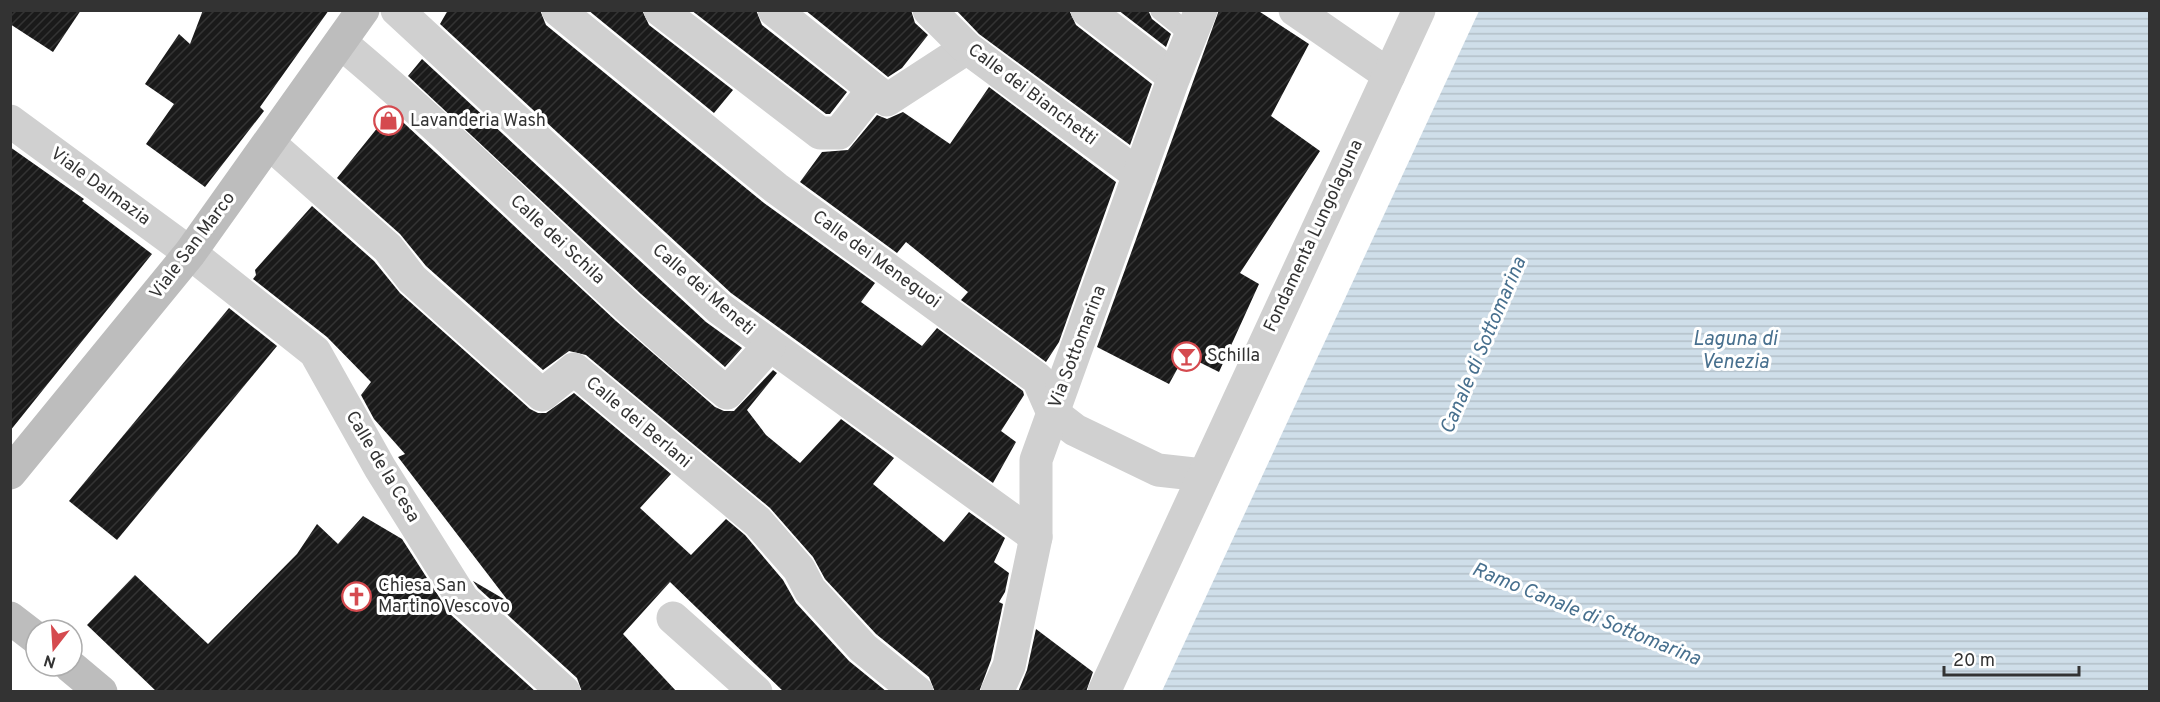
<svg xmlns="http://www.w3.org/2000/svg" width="2160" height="702" viewBox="0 0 2160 702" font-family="Overpass,sans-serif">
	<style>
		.water { fill: url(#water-rules) }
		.building { fill: url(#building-hatch) }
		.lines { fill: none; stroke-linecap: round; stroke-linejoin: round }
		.lane { stroke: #d0d0d0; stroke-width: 20 }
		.street { stroke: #d0d0d0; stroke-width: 33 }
		.secondary { stroke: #bdbdbd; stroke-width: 33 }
		.labels { text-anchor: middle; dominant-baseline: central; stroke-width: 6; stroke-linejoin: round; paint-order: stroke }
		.street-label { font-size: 18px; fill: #333; stroke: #fff }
		.poi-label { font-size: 18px; fill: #333; stroke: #fff; text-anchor: start }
		.water-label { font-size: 20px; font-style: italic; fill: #48708e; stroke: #fff }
	</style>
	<defs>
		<pattern id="water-rules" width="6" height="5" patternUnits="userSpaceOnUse" patternTransform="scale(1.5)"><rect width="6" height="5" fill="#cfdee9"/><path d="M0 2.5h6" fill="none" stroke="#b2bfc8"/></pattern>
		<pattern id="building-hatch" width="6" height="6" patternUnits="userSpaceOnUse" patternTransform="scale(1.5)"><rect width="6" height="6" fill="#1a1a1a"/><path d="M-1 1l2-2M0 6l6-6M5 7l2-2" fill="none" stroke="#333"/></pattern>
	</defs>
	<rect width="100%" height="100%" fill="#fff"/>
	<polygon class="water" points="1479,11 2149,11 2149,691 1162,691"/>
	<g class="building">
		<polygon points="10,10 81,10 53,52 10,24"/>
		<polygon points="203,10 329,10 260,107 264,111 205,187 146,144 174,104 145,84 179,34 190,44"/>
		<polygon points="448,10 540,10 546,25 764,203 875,283 861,302 922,346 937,328 1023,391 1024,395 1001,431 1016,442 993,483 731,293 440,24"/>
		<polygon points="588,10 642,10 649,25 733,90 714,113"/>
		<polygon points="691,10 756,10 762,25 847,92 830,114 826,114"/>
		<polygon points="805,10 911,10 915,23 928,35 902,68 888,77"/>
		<polygon points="956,10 1069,10 1076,25 1152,84 1130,145 979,34"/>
		<polygon points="1118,10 1148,10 1152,19 1171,34 1166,47"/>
		<polygon points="1219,10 1257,10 1309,44 1271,116 1320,151 1240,273 1259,284 1219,372 1185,355 1169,384 1097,347"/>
		<polygon points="422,59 706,322 742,348 725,367 641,294 408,76"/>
		<polygon points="989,87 1116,182 1059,342 1046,362 961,300 968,292 906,242 897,253 800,182 822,152 848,150 877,115 887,119 903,112 950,144"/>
		<polygon points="391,111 616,321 715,407 724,411 734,411 773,370 777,373 747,410 766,435 800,463 841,419 894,458 873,484 944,542 969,512 1005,538 994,562 1009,573 1005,592 999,602 1003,604 991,660 979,692 935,692 929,677 876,634 825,579 813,557 770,508 586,355 569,351 543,370 426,266 400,234 337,178"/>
		<polygon points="10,147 84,199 82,201 152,254 10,431"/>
		<polygon points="312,206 374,261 400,293 530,409 538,413 546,413 574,393 671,474 640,508 691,555 726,519 745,535 783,580 796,603 849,661 887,692 784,692 670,582 623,634 677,692 582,692 577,678 478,588 473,581 509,602 398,457 405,454 374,419 361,395 371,382 327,337 253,279 256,275 255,270"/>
		<polygon points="229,308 277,346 117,540 69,501"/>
		<polygon points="363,516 402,539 450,614 536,692 157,692 87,625 135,575 208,644 297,554 317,524 338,544"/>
		<polygon points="1036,629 1093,672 1086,692 1018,692 1027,670"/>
	</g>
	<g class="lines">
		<polyline class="lane" points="1160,10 1191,35"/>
		<g class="street">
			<polyline points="397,10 719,308 1036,537"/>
			<polyline points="558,10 776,188 1038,379 1053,413 1075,430 1158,470 1203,475"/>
			<polyline points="660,10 820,133 839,133 873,90"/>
			<polyline points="774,10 887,100 967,48"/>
			<polyline points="929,10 967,48 1139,175"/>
			<polyline points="1087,10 1174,77"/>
			<polyline points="1295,10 1389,75"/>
			<path d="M 341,43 C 475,154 592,283 727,393 L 769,346"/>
			<polyline points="10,121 190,253 315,352 380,468 463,600 564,692"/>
			<polyline points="269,143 388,248 412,279 542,395 574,369 758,522 799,569 810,590 863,648 917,692"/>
			<polyline points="673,618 756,692"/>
			<polyline points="997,692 1009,666 1036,537 1036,460 1174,77 1201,10"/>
			<polyline points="1104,692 1419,10"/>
		</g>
		<g class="secondary">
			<polyline points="10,473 190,253 363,10"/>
			<polyline points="10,618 36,638"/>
			<polyline points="70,666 101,692"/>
		</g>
	</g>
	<defs>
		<symbol id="shop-ring" viewBox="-11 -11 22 22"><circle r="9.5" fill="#fff" stroke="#d54a4f" stroke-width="1.5"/><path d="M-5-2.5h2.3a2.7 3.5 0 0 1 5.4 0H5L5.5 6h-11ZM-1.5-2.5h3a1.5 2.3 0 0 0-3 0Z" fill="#d54a4f"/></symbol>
		<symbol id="bar-ring" viewBox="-11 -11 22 22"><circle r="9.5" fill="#fff" stroke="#d54a4f" stroke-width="1.5"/><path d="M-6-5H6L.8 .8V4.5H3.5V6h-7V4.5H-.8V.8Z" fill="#d54a4f"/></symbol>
		<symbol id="church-ring" viewBox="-11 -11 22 22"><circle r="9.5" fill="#fff" stroke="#d54a4f" stroke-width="1.5"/><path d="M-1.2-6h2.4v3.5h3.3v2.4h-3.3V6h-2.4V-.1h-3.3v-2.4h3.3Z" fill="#d54a4f"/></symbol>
	</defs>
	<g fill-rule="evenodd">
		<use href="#shop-ring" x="372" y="104" width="33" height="33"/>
		<use href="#bar-ring" x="1170" y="340" width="33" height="33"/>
		<use href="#church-ring" x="340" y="580" width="33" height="33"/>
	</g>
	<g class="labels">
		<g class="street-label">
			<text transform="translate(1032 95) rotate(37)">Calle dei Bianchetti</text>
			<text transform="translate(100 187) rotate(36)">Viale Dalmazia</text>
			<text transform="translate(1314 236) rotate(-65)">Fondamenta Lungolaguna</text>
			<text transform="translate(557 240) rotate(43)">Calle dei Schila</text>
			<text transform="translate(193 246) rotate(-53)">Viale San Marco</text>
			<text transform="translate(876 260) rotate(36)">Calle dei Meneguoi</text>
			<text transform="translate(703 290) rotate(41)">Calle dei Meneti</text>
			<text transform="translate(1078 347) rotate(-69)">Via Sottomarina</text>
			<text transform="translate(638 423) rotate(40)">Calle dei Berlani</text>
			<text transform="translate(382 467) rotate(59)">Calle de la Cesa</text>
		</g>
		<g class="poi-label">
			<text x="410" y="121">Lavanderia Wash</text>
			<text x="1207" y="356">Schilla</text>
			<text x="378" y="586">Chiesa San<tspan x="378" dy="21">Martino Vescovo</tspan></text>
		</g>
		<g class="water-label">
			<text x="1735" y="340">Laguna di<tspan x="1735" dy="23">Venezia</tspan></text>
			<text transform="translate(1484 346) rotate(-67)">Canale di Sottomarina</text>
			<text transform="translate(1586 615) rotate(22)">Ramo Canale di Sottomarina</text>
		</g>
	</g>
	<rect width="2160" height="702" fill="none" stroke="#333333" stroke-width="24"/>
	<g transform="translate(54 648) rotate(197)"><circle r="28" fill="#ffffff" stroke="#adadad" stroke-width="1.5"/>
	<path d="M0-4.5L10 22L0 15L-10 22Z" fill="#d54a4f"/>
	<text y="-9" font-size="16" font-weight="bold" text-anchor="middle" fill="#333333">N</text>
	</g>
	<path d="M1944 666v9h135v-9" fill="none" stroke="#333333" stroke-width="3"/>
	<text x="1953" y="666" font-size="18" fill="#333333" stroke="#ffffff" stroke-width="4.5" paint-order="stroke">20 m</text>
</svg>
